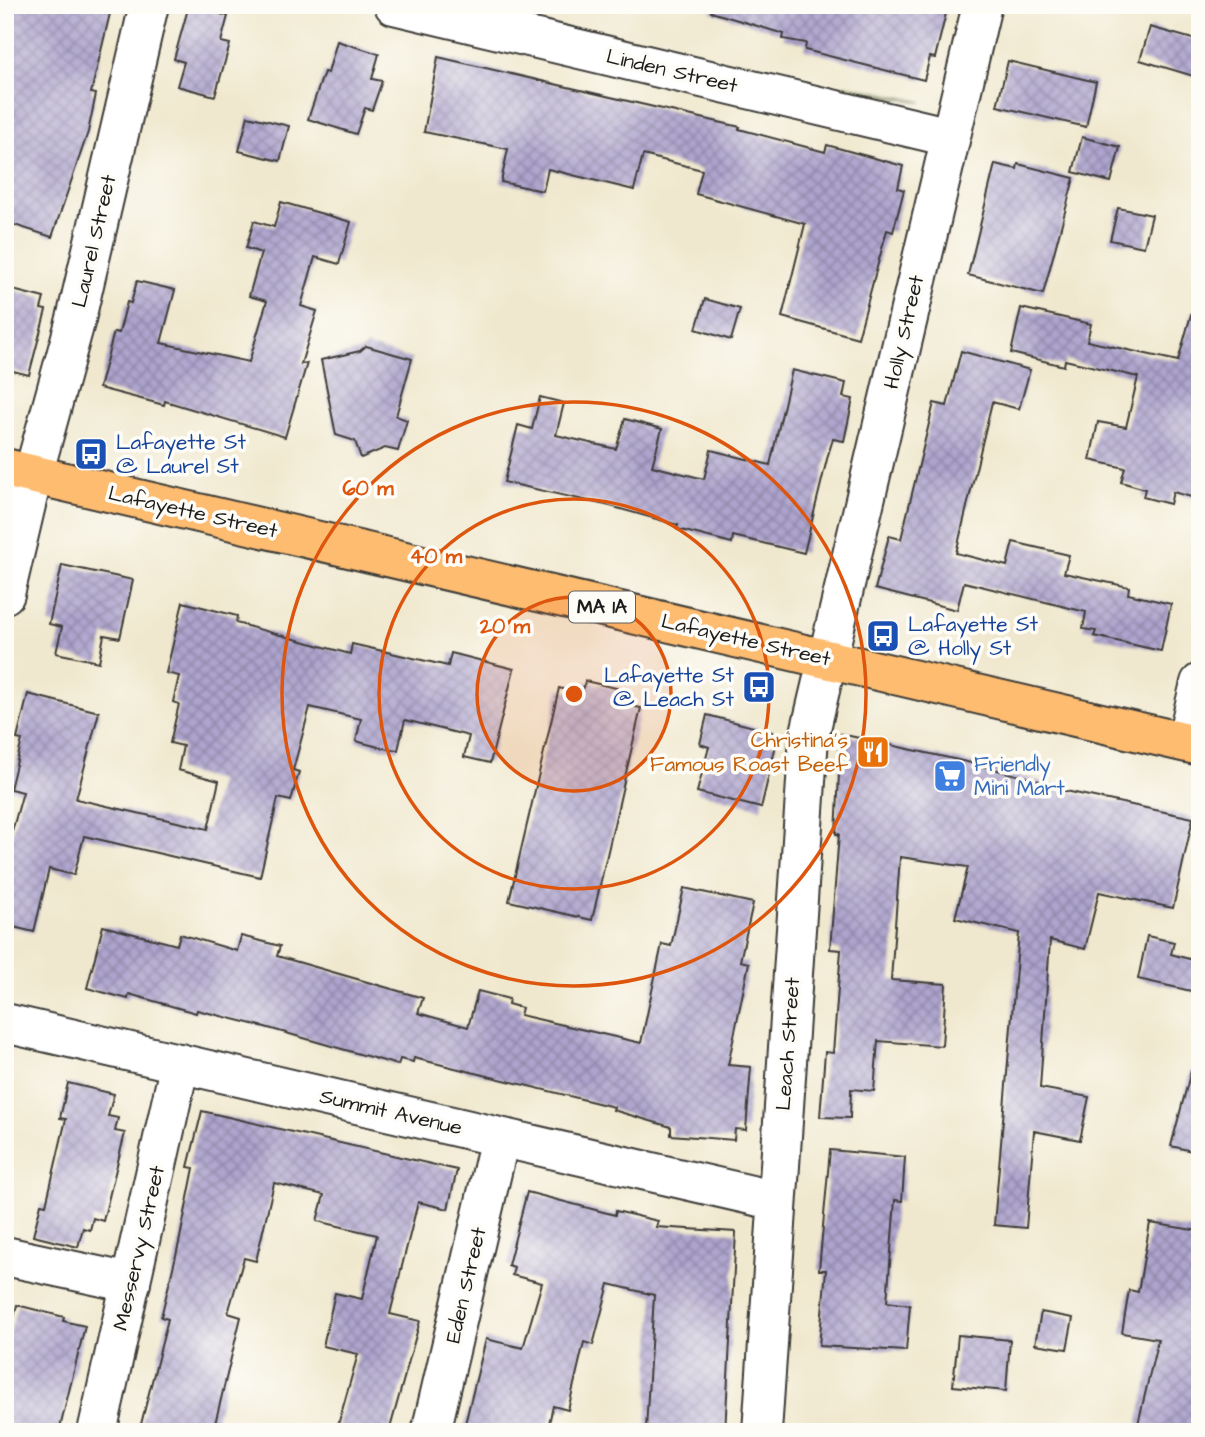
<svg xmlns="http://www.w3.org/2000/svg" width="1205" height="1437" viewBox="0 0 1205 1437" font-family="'Architects Daughter',sans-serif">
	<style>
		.grass { fill: url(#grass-tufts); stroke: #6a7446; stroke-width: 2 }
		.building { fill: url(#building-cross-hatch) }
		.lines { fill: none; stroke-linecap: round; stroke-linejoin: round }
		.minor-casing { stroke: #3c3b37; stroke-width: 42 }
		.highway-casing { stroke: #3c3b37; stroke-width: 42 }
		.minor { stroke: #fff; stroke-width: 38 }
		.highway { stroke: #febc70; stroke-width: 38 }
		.ring { fill: none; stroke: #de560d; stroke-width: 3.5 }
		.labels { text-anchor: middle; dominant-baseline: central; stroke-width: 7; stroke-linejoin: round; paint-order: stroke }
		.shield { fill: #fdfcf7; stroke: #605f5e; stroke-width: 2 }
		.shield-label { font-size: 19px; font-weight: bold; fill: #1c1c1c }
		.street-label { font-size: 21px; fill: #1c1c1c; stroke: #fdfcf7 }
		.transit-label { font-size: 21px; fill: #164399; stroke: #fdfcf7; text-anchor: start }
		.food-label { font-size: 21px; fill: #c56008; stroke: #fdfcf7; text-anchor: end }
		.shop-label { font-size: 21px; fill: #366cbe; stroke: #fdfcf7; text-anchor: start }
		.centre { fill: #de560d; stroke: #fdfcf7; stroke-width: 3.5 }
		.ring-label { font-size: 21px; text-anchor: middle; font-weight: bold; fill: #de560d; stroke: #fdfcf7; stroke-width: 7; stroke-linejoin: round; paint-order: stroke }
	</style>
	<defs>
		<pattern id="grass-tufts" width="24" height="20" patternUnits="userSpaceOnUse" patternTransform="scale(1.75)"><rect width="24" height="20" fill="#b8cd71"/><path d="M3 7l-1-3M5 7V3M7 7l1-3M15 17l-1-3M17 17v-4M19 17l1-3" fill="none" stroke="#9eaf61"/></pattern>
		<pattern id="building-cross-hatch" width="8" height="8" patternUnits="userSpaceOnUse" patternTransform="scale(1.75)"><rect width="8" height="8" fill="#aea4ce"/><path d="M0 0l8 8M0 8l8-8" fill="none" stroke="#8d85a6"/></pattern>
	</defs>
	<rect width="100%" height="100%" fill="#fdfcf7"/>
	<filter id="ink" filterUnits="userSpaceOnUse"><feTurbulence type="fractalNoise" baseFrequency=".0143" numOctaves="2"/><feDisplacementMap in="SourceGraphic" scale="14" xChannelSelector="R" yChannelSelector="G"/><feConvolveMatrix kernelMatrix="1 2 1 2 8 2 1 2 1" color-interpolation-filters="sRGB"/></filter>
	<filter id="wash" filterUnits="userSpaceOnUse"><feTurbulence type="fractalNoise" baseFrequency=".00686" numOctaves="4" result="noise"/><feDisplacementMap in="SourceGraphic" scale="28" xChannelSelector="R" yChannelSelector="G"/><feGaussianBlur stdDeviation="1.57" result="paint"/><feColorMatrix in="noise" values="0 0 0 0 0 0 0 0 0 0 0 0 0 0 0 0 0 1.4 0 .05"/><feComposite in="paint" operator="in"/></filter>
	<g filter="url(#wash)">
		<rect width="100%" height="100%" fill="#f0e8ce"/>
		<polygon class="grass" points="845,85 922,102 843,90"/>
		<g id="blocks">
			<g class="building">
				<polygon points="5,5 112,5 91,93 96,94 88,132 52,237 5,222"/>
				<polygon points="189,5 228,16 221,42 230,44 215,96 177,86 184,62 174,59"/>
				<polygon points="712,5 948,5 935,58 930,57 924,80 805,50 806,43 783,39 784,34 711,12"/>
				<polygon points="1150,27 1200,41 1200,78 1140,60"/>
				<polygon points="337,41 379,54 372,79 382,81 372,110 365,108 356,134 308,119 324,72 328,73"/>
				<polygon points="438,57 740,127 739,129 825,152 827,145 903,166 898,188 904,190 893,232 887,230 858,338 782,317 805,224 696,194 702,170 643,155 634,190 548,169 543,191 501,182 508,149 424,132"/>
				<polygon points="1008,61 1096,82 1086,127 997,106"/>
				<polygon points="248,116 289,126 280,161 239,151"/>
				<polygon points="1082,137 1120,147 1111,182 1073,172"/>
				<polygon points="995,164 1017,169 1018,164 1074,178 1043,294 968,275"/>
				<polygon points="281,202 351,222 339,264 315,257 301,306 317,311 301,364 307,363 285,437 165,401 164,405 99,388 114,332 119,333 127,302 131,303 137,281 175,290 161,343 249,362 267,301 249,296 261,253 246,248 254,221 274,227"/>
				<polygon points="1118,208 1152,215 1144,247 1110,240"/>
				<polygon points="5,288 44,298 41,309 46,310 29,375 5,369"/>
				<polygon points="705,299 740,309 731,340 696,329"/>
				<polygon points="1021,308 1091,324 1087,341 1178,361 1192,311 1200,312 1200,478 1195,498 1173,492 1170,504 1143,497 1145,489 1121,482 1125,468 1090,460 1098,422 1126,427 1138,377 1065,360 1064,366 1011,353"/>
				<polygon points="366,346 412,359 396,416 407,420 398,451 385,448 361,458 355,441 336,435 321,360 360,351"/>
				<polygon points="961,351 1030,370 1019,409 992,402 956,553 1007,566 1013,542 1069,555 1064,573 1129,587 1128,594 1171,604 1161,651 1094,636 1096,631 1083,629 1086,612 964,582 957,610 875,589 889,536 901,539 934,403 947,406"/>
				<polygon points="792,370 846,383 843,397 853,399 844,441 833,439 828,455 804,553 733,536 732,543 677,529 678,525 610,506 504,482 518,425 532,429 540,397 564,403 556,435 616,449 625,419 662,429 652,466 704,479 711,450 770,465"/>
				<polygon points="62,565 133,580 120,638 104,635 99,662 56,653 62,627 49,624"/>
				<polygon points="183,602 237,616 236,623 350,654 352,644 448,666 451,653 514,669 490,763 464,757 469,736 405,720 398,750 382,748 356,741 361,719 310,707 293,770 299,772 291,801 278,798 260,877 84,836 74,875 49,869 34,932 5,925 5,857 23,792 10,789 22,740 17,739 28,694 99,712 76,799 208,829 219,781 178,770 183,746 170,743 179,704 173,702 179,676 166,673"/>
				<polygon points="585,681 625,690 622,704 641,708 592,920 509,901 559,688 582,694"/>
				<polygon points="707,715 773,732 770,743 776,745 761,808 697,792 709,747 700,744"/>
				<polygon points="841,734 967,762 1062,787 1061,790 1193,818 1173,908 1099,892 1085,949 1050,940 1040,1088 1089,1097 1080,1140 1034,1131 1026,1228 994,1225 1019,933 955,918 968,867 900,857 891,980 946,984 942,1046 878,1041 874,1091 851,1089 850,1118 820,1117 825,1052 833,1053 841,950 830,949 839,834 836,834"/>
				<polygon points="684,888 753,903 740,961 749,963 728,1065 751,1067 746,1130 735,1129 734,1140 671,1135 671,1127 613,1110 614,1107 414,1058 413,1062 400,1059 398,1065 265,1027 197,1010 196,1013 129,994 128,999 87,988 103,926 177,945 180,934 237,951 241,936 280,946 277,956 423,998 418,1013 468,1027 478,991 509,999 508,1004 522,1008 520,1015 641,1043 662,944 671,946"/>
				<polygon points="1147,936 1174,942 1171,954 1200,962 1200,993 1138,979"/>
				<polygon points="1191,1071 1200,1072 1200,1153 1171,1146"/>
				<polygon points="68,1083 114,1094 108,1116 118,1118 115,1131 125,1133 103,1221 93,1218 90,1230 83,1228 78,1247 33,1236 41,1204 46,1205 66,1119 60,1118"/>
				<polygon points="202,1111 457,1170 448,1209 418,1202 390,1314 420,1321 389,1432 336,1432 358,1354 323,1346 335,1293 362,1299 377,1235 317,1221 324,1195 274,1183 256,1261 244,1258 228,1313 241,1317 213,1432 139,1432 168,1319 161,1317 179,1243 194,1168 188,1167"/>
				<polygon points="830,1150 905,1157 902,1201 895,1200 887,1302 910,1305 906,1351 819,1346 826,1270 819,1270"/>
				<polygon points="527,1192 615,1215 616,1211 658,1221 656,1227 736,1232 725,1432 646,1429 654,1295 609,1284 593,1345 584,1342 568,1410 553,1406 547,1432 463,1432 486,1339 523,1348 542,1283 512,1275 514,1267 508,1265"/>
				<polygon points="1150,1223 1200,1231 1200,1419 1194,1417 1190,1432 1169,1432 1138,1424 1158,1339 1122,1333 1129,1290 1138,1292"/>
				<polygon points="17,1305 64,1317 63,1321 85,1326 59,1432 44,1432 5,1423 5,1353"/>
				<polygon points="1041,1312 1073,1318 1067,1349 1035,1344"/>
				<polygon points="958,1335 1010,1340 1006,1391 953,1386"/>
			</g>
		</g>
	</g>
	<g filter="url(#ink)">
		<use href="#blocks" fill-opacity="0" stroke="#3c3b37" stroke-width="2"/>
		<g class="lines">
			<defs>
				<g id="minor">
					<polyline points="394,5 950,137"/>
					<polyline points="5,594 33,475 76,319 149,5"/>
					<polyline points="1186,742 1200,683"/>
					<polyline points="5,1023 777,1201"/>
					<polyline points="5,1256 131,1283"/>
					<polyline points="97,1432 180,1063"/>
					<polyline points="431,1432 500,1138"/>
					<polyline points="762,1432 809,737 982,5"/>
				</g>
				<polyline id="highway" points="5,468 1200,746"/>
			</defs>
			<use href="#minor" class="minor-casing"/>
			<use href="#highway" class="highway-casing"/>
			<use href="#minor" class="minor"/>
			<use href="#highway" class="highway"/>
		</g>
	</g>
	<circle cx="574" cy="694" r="97" fill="#de560d" fill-opacity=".12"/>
	<g class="ring">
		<circle cx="574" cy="694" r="97"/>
		<circle cx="574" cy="694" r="195"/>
		<circle cx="574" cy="694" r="292"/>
	</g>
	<defs>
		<symbol id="bus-square" viewBox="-11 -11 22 22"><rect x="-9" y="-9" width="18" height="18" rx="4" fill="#1a4fb4" stroke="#fdfcf7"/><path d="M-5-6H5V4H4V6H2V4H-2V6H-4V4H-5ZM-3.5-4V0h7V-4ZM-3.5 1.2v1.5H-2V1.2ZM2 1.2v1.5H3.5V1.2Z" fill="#fff"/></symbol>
		<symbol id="restaurant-square" viewBox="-11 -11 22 22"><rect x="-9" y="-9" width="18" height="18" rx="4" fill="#e8710a" stroke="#fdfcf7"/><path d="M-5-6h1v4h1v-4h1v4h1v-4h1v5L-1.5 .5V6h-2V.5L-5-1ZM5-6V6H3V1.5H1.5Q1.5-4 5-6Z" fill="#fff"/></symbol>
		<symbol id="supermarket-square" viewBox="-11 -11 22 22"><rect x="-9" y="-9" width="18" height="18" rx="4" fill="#3f7fe0" stroke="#fdfcf7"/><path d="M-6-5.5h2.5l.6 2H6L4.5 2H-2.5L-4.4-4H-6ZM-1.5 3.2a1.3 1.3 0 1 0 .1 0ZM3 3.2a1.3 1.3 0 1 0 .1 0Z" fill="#fff"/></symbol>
	</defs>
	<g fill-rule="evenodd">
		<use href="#bus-square" x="72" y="435" width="38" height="38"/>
		<use href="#bus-square" x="864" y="617" width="38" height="38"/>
		<use href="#bus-square" x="740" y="668" width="38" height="38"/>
		<use href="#restaurant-square" x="854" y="733" width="38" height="38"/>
		<use href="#supermarket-square" x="931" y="757" width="38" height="38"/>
	</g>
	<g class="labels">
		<rect class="shield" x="569" y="591.5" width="66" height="31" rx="5"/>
		<g class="shield-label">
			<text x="602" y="607">MA 1A</text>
		</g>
		<g class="street-label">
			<text transform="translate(672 71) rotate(13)">Linden Street</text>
			<text transform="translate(94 241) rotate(-77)">Laurel Street</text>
			<text transform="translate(904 332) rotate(-77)">Holly Street</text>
			<text transform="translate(193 512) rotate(13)">Lafayette Street</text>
			<text transform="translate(746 640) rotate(13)">Lafayette Street</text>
			<text transform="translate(788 1044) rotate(-86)">Leach Street</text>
			<text transform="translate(391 1112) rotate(13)">Summit Avenue</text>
			<text transform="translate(139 1248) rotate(-77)">Messervy Street</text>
			<text transform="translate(466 1285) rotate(-77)">Eden Street</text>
		</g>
		<g class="transit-label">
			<text x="116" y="442">Lafayette St<tspan x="116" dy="24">@ Laurel St</tspan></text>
			<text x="908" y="624">Lafayette St<tspan x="908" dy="24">@ Holly St</tspan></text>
			<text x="734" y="675" text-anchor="end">Lafayette St<tspan x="734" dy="24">@ Leach St</tspan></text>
		</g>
		<g class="food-label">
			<text x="848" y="740">Christina's<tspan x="848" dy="24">Famous Roast Beef</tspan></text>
		</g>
		<g class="shop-label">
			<text x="974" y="764">Friendly<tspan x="974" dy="24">Mini Mart</tspan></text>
		</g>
	</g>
	<circle cx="574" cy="694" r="10" class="centre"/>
	<g class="ring-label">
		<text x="368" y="495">60 m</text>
		<text x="436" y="563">40 m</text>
		<text x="505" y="633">20 m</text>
	</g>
	<rect width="1205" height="1437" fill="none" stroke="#fdfcf7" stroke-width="28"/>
</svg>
